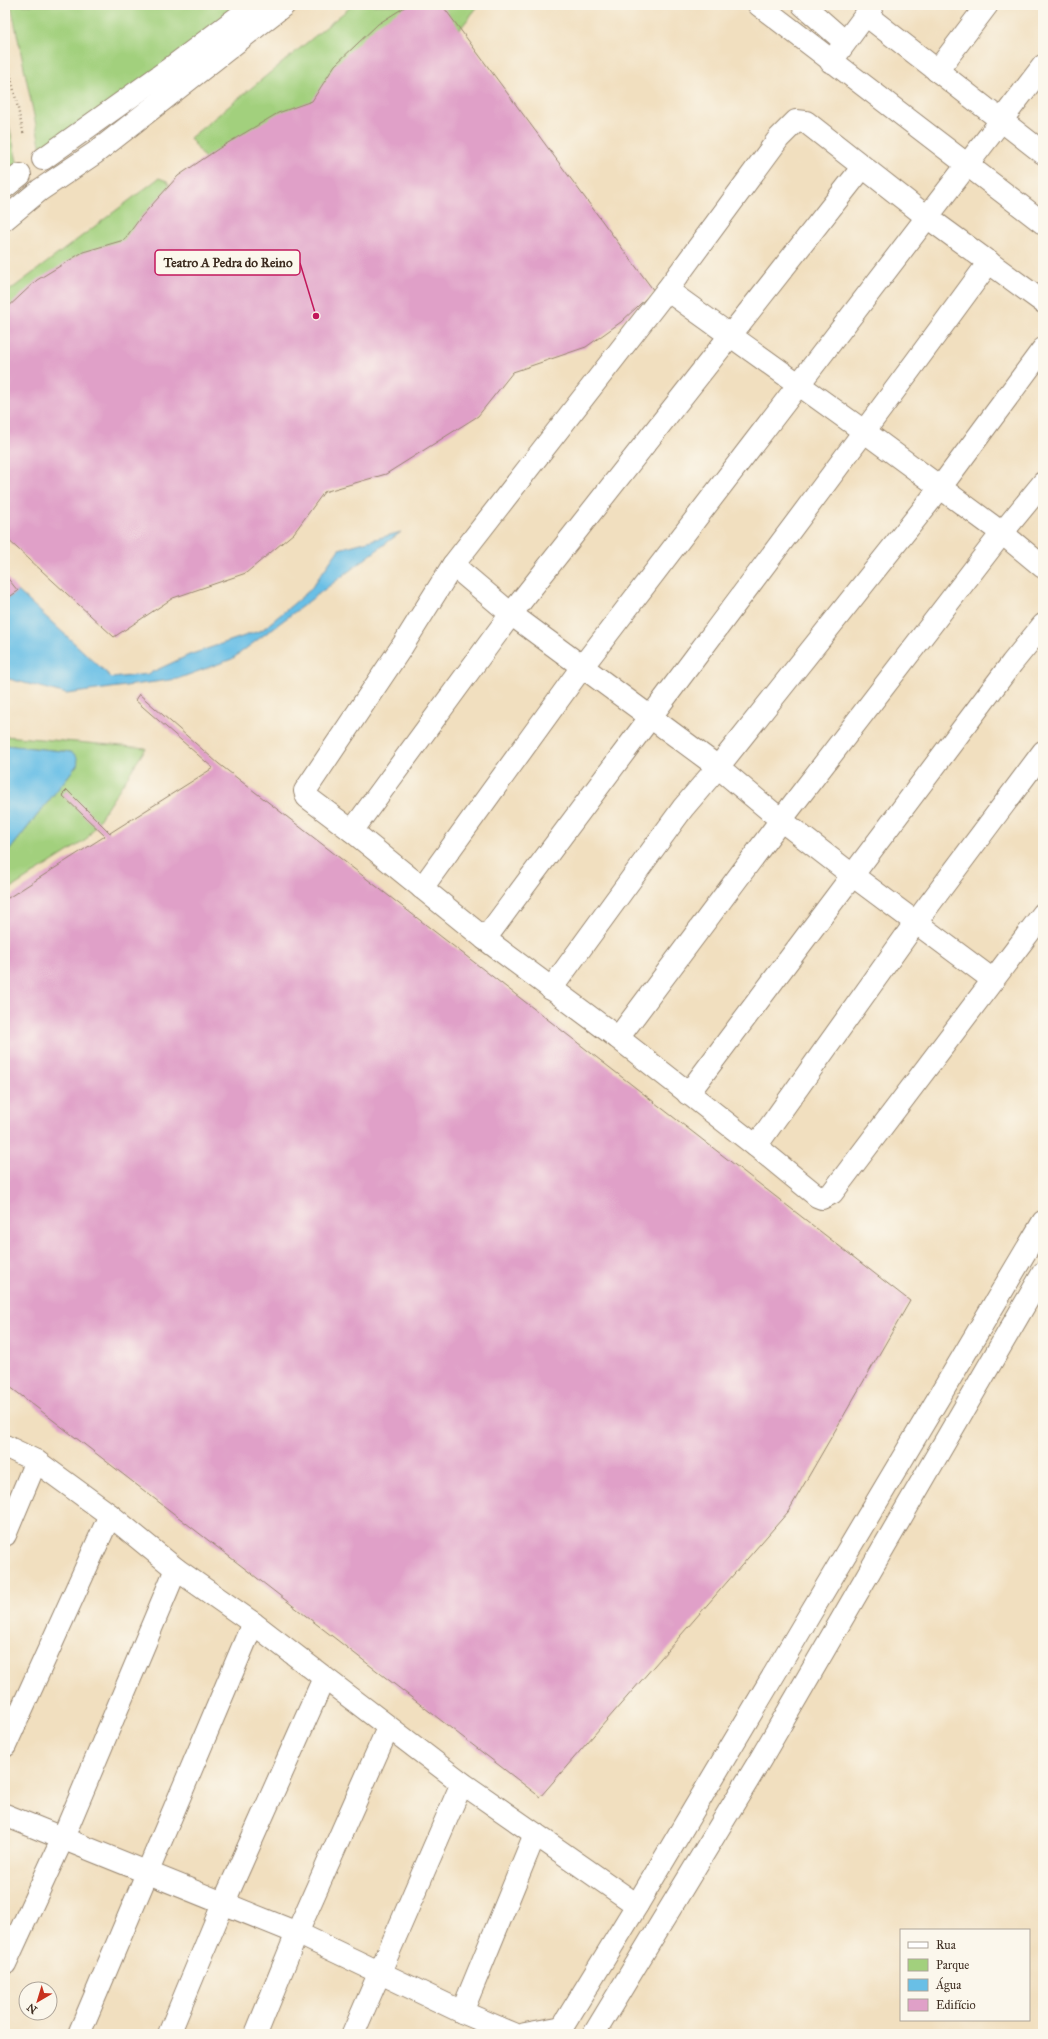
<svg xmlns="http://www.w3.org/2000/svg" width="1048" height="2039" viewBox="0 0 1048 2039" font-family="'IM FELL Great Primer',serif">
	<style>
		.green { fill: #a2d07d; stroke: #6e7d4e }
		.water { fill: #69bfe6; stroke: #527482 }
		.building { fill: #e0a0c8 }
		.lines { fill: none; stroke-linecap: round; stroke-linejoin: round }
		.minor-casing { stroke: #96846e; stroke-width: 24 }
		.path { stroke: #96846e; stroke-width: 2.5; stroke-dasharray: 1 3; stroke-linecap: butt }
		.minor { stroke: #fff; stroke-width: 22 }
		.leader { fill: none; stroke: #c2185b; stroke-width: 1.5 }
		.callout-dot { fill: #c2185b; stroke: #fbf7ec; stroke-width: 1.5 }
		.callout { fill: #fbf7ec; stroke: #c2185b; stroke-width: 1.5 }
		.callout-label { font-size: 13px; text-anchor: middle; font-weight: bold; fill: #3b2a1e }
	</style>
	<rect width="100%" height="100%" fill="#fbf7ec"/>
	<filter id="ink" filterUnits="userSpaceOnUse"><feTurbulence type="fractalNoise" baseFrequency=".025" numOctaves="2"/><feDisplacementMap in="SourceGraphic" scale="8" xChannelSelector="R" yChannelSelector="G"/><feConvolveMatrix kernelMatrix="1 2 1 2 8 2 1 2 1" color-interpolation-filters="sRGB"/></filter>
	<filter id="wash" filterUnits="userSpaceOnUse"><feTurbulence type="fractalNoise" baseFrequency=".012" numOctaves="4" result="noise"/><feDisplacementMap in="SourceGraphic" scale="16" xChannelSelector="R" yChannelSelector="G"/><feGaussianBlur stdDeviation="0.9" result="paint"/><feColorMatrix in="noise" values="0 0 0 0 0 0 0 0 0 0 0 0 0 0 0 0 0 1.4 0 .05"/><feComposite in="paint" operator="in"/></filter>
	<g filter="url(#wash)">
		<rect width="100%" height="100%" fill="#f1dfbf"/>
		<g class="green">
			<polygon points="11,5 254,5 43,159"/>
			<polygon points="353,5 479,5 446,47 237,204 190,138"/>
			<polygon points="5,107 20,175 5,187"/>
			<polygon points="159,178 167,181 199,230 5,387 5,294"/>
			<polygon points="5,736 146,748 86,840 5,892 5,856 77,765 71,752 5,745"/>
		</g>
		<g class="water">
			<polygon points="401,532 232,659 177,679 67,694 5,678 5,600 18,591 112,678 148,674 189,655 262,630 310,590 339,549"/>
			<path d="M 5,745 L 71,752 C 77,755 79,759 77,765 L 5,856 Z"/>
		</g>
		<g id="blocks">
			<g class="building">
				<polygon points="408,5 442,5 654,291 621,322 586,347 513,372 478,416 386,474 324,492 294,533 246,573 173,598 114,637 5,537 5,310 37,280 83,252 124,240 141,217 178,176 221,147 278,113 312,101 335,65 378,24"/>
				<polygon points="5,575 18,591 5,600"/>
				<polygon points="139,694 219,764 910,1301 788,1512 540,1797 5,1383 5,896 8,898 105,836 62,795 67,790 110,833 213,768 135,700"/>
			</g>
		</g>
	</g>
	<g filter="url(#ink)">
		<use href="#blocks" fill-opacity="0" stroke="#96846e" stroke-width="1"/>
		<g class="lines">
			<defs>
				<g id="minor">
					<polyline points="759,5 1043,223"/>
					<polyline points="803,5 845,42"/>
					<polyline points="866,15 1043,153"/>
					<polyline points="831,62 873,5"/>
					<polyline points="937,71 987,5"/>
					<polyline points="43,159 168,70 254,5"/>
					<polyline points="5,187 20,175"/>
					<polyline points="5,219 40,190 95,153 284,5"/>
					<polyline points="667,290 865,432 1002,533 1043,567"/>
					<polyline points="1043,302 927,217 806,122 796,121 779,138 667,290 453,565 403,645 305,791 307,797 352,831 485,939 618,1038 756,1146 817,1196 822,1198 832,1193 1043,914"/>
					<polyline points="453,565 511,614 718,767 781,820 852,875 993,980"/>
					<polyline points="352,831 511,614 862,168"/>
					<polyline points="422,888 582,667 1043,66"/>
					<path d="M 485,939 C 652,713 823,490 989,262"/>
					<polyline points="551,989 683,808 718,767 940,488 1043,349"/>
					<polyline points="618,1038 781,820 1002,533 1043,483"/>
					<polyline points="688,1094 1012,663 1043,625"/>
					<polyline points="756,1146 916,922 1043,752"/>
					<polyline points="5,1446 36,1461 110,1515 176,1569 253,1623 462,1783 637,1905"/>
					<polyline points="5,1535 36,1461"/>
					<polyline points="5,1746 110,1515"/>
					<polyline points="5,1815 297,1933 462,2012 514,2034"/>
					<polyline points="5,1964 62,1840 176,1569"/>
					<polyline points="462,2012 535,1834"/>
					<polyline points="79,2034 253,1623"/>
					<polyline points="169,2034 223,1904 324,1678"/>
					<polyline points="256,2034 297,1933 388,1728"/>
					<polyline points="353,2034 462,1783"/>
					<polyline points="525,2034 563,2027"/>
					<polyline points="558,2034 637,1905 1043,1222"/>
					<polyline points="594,2034 760,1760 1043,1273"/>
				</g>
			</defs>
			<use href="#minor" class="minor-casing"/>
			<polyline class="path" points="5,50 24,136"/>
			<use href="#minor" class="minor"/>
		</g>
	</g>
	<path class="leader" d="M316 316L300 263"/>
	<circle class="callout-dot" cx="316" cy="316" r="4"/>
	<rect class="callout" x="155" y="250" width="145" height="25" rx="4"/>
	<g class="callout-label">
		<text x="228" y="267">Teatro A Pedra do Reino</text>
	</g>
	<rect width="1048" height="2039" fill="none" stroke="#fbf7ec" stroke-width="20"/>
	<rect x="900" y="1929" width="130" height="92" fill="#fbf7ec" stroke="#aea59a"/>
	<rect x="908" y="1942" width="20" height="6" fill="#ffffff" stroke="#aea59a"/>
	<text x="936" y="1949" font-size="12" fill="#3b2a1e">Rua</text>
	<rect x="908" y="1959" width="20" height="12" fill="#a2d07d" stroke="#aea59a"/>
	<text x="936" y="1969" font-size="12" fill="#3b2a1e">Parque</text>
	<rect x="908" y="1979" width="20" height="12" fill="#69bfe6" stroke="#aea59a"/>
	<text x="936" y="1989" font-size="12" fill="#3b2a1e">Água</text>
	<rect x="908" y="1999" width="20" height="12" fill="#e0a0c8" stroke="#aea59a"/>
	<text x="936" y="2009" font-size="12" fill="#3b2a1e">Edifício</text>
	<g transform="translate(38 2001) rotate(218)"><circle r="19" fill="#fbf7ec" stroke="#aea59a"/>
	<path d="M0-3L7 15L0 10L-7 15Z" fill="#c8321e"/>
	<text y="-6" font-size="11" font-weight="bold" text-anchor="middle" fill="#3b2a1e">N</text>
	</g>
</svg>
